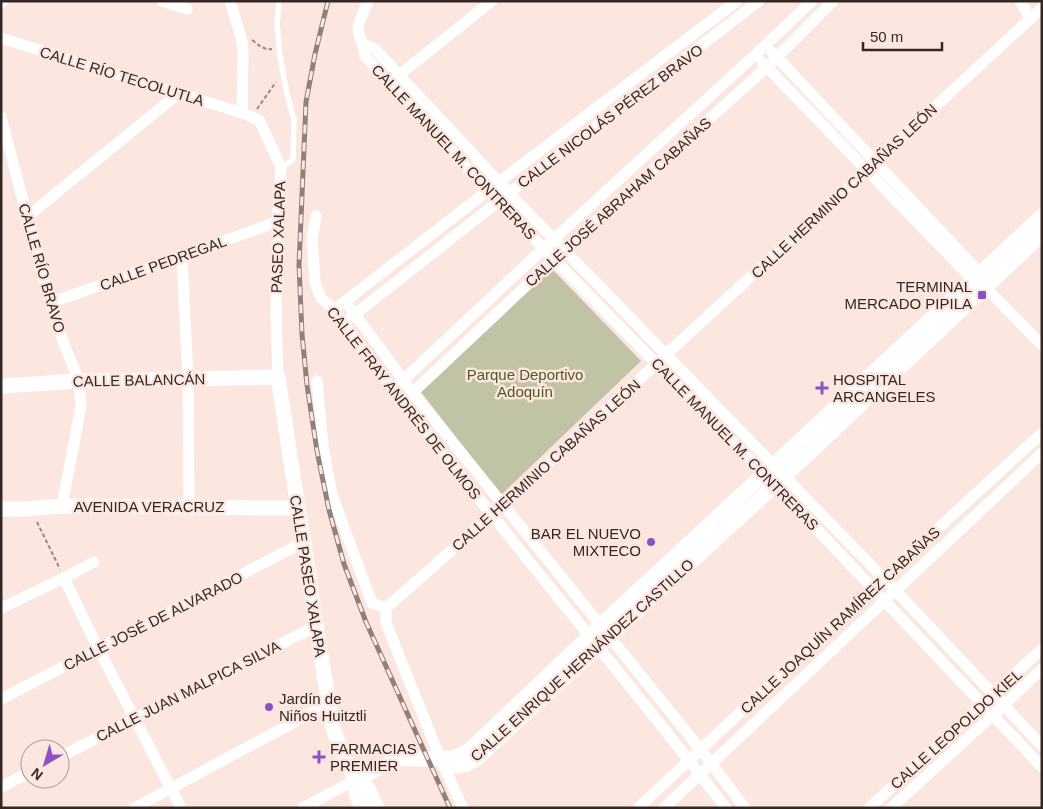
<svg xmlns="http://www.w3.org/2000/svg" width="1043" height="809" viewBox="0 0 1043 809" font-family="Arial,sans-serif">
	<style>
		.park { fill: #c0c3a6 }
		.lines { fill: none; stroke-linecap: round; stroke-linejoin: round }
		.path { stroke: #998983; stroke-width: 2; stroke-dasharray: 4 2.5; stroke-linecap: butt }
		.lane { stroke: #fff; stroke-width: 5.5 }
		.street { stroke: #fff; stroke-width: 11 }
		.secondary { stroke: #fff; stroke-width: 15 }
		.rail-casing { stroke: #91817c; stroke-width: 5 }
		.rail { stroke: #fbe7e0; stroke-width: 3; stroke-dasharray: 9; stroke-linecap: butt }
		.poi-dot { fill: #8d51c7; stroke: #fbe7e0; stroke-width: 2 }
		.labels { text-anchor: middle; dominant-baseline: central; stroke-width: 5; stroke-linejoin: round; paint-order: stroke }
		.street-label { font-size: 15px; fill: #342824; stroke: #fbe7e0 }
		.poi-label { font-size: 15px; fill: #342824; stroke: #fbe7e0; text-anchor: start }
		.park-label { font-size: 15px; fill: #555921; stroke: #fbe7e0 }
	</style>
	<rect width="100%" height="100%" fill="#fbe7e0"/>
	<polygon class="park" points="552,269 641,361 501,495 421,392"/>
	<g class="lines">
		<g class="path">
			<path d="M 252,40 C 259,45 263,50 272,49"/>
			<polyline points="257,109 276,82"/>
			<polyline points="37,522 60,569"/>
		</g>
		<polyline class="lane" points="279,1 277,24 280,57 287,94 294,120 293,159 287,164 281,167"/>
		<g class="street">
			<polyline points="162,1 187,9"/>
			<polyline points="230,1 242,41 243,53 242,113"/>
			<polyline points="368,1 360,20 358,28 359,35 363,44 365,56 498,202 775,485 1042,767"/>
			<polyline points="1020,1 1030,18"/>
			<polyline points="1,3 3,1"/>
			<polyline points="1,38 242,113 259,120 281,167 277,222 276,317 278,377"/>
			<polyline points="363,44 375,49 509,193 895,590 1042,746"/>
			<polyline points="772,52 980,273 983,280"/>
			<polyline points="762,62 973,280 985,287 1042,345"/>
			<polyline points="394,79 492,1"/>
			<polyline points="1,117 50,303 64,344 79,381 81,406 62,506"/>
			<polyline points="28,216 179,93"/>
			<path d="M 316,216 L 312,240 L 315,282 L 318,291 L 321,298 L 334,310 C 459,481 597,641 726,808"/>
			<polyline points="182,256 188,380 189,506"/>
			<polyline points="345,301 413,393 701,750 745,808"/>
			<polyline points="50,303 277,222"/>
			<polyline points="339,306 499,182 737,1"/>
			<polyline points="349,319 509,193 759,1"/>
			<polyline points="317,381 323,446 332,495 372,603 386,608"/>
			<polyline points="399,384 544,248 755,55 812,1"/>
			<polyline points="408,397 565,249 767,67 833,1"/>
			<polyline points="64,578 98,648 181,808"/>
			<polyline points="1,608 64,578 94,562"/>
			<polyline points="1,699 304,542"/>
			<polyline points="60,757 316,626"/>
			<polyline points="1,787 30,772"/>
			<polyline points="134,808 328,704"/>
			<polyline points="303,808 353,781"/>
			<polyline points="463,808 440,758 386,623 386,608 503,505 1042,8"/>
			<polyline points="638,808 873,588 1042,433"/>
			<polyline points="664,808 1042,453"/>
			<polyline points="869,808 1042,649"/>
			<polyline points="891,808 993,715 1042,669"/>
		</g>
		<g class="secondary">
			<polyline points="1,386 79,381 278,377 298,508 304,542 316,626 333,728 340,747 352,771 360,778 368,789 377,808"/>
			<polyline points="1,509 26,509 62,506 298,508"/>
			<polyline points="456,766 467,764 477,758 775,485 1042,234"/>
			<polyline points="352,772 357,796 362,808"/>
			<polyline points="353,781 393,761 402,758 415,759 452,758 467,752 474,746 600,626 1042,216"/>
		</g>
		<defs>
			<polyline id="rail" points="328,1 315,54 306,102 299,265 302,334 307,385 317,451 329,510 344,564 366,622 450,808"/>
		</defs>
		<use href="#rail" class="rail-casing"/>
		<use href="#rail" class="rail"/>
	</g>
	<g class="poi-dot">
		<rect x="977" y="290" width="10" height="10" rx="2.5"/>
		<path d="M819.5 380.5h5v5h5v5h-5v5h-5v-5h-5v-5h5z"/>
		<circle cx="651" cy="542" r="5"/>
		<circle cx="269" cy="707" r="5"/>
		<path d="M316.5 749.5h5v5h5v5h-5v5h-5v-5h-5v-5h5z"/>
	</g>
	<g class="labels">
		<g class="street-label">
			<text transform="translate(122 76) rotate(17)">CALLE RÍO TECOLUTLA</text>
			<text transform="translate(610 116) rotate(-37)">CALLE NICOLÁS PÉREZ BRAVO</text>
			<text transform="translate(454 152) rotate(47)">CALLE MANUEL M. CONTRERAS</text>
			<text transform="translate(844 191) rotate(-43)">CALLE HERMINIO CABAÑAS LEÓN</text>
			<text transform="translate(618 202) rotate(-42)">CALLE JOSÉ ABRAHAM CABAÑAS</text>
			<text transform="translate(278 237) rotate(-88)">PASEO XALAPA</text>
			<text transform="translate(163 263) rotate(-20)">CALLE PEDREGAL</text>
			<text transform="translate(42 268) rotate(74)">CALLE RÍO BRAVO</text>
			<text transform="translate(139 380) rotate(-1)">CALLE BALANCÁN</text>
			<text transform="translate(404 403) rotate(52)">CALLE FRAY ANDRÉS DE OLMOS</text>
			<text transform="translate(735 444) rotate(46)">CALLE MANUEL M. CONTRERAS</text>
			<text transform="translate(546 465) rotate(-42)">CALLE HERMINIO CABAÑAS LEÓN</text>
			<text x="149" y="506">AVENIDA VERACRUZ</text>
			<text transform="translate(308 576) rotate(81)">CALLE PASEO XALAPA</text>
			<text transform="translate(840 620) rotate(-43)">CALLE JOAQUÍN RAMÍREZ CABAÑAS</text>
			<text transform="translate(153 621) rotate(-27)">CALLE JOSÉ DE ALVARADO</text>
			<text transform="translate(582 660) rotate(-42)">CALLE ENRIQUE HERNÁNDEZ CASTILLO</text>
			<text transform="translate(188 691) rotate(-27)">CALLE JUAN MALPICA SILVA</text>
			<text transform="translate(956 729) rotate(-42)">CALLE LEOPOLDO KIEL</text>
		</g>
		<g class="poi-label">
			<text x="972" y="286" text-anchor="end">TERMINAL<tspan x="972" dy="17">MERCADO PIPILA</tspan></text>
			<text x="833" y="379">HOSPITAL<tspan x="833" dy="17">ARCANGELES</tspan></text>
			<text x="641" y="533" text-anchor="end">BAR EL NUEVO<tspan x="641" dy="17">MIXTECO</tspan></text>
			<text x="279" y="698">Jardín de<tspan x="279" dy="17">Niños Huitztli</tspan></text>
			<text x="330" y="748">FARMACIAS<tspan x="330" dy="17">PREMIER</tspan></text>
		</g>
		<g class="park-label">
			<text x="525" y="374">Parque Deportivo<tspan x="525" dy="17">Adoquín</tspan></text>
		</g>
	</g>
	<rect width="1043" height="809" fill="none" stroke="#342824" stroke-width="5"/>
	<g transform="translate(45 764) rotate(218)"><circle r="24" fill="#fbe7e0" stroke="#ab9b95"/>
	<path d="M0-4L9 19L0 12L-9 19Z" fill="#8d51c7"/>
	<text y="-8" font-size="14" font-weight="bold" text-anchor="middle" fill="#342824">N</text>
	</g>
	<path d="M863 42v8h79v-8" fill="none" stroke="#342824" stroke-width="2.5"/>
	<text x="870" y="42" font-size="15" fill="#342824" stroke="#fbe7e0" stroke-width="4" paint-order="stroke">50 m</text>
</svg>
